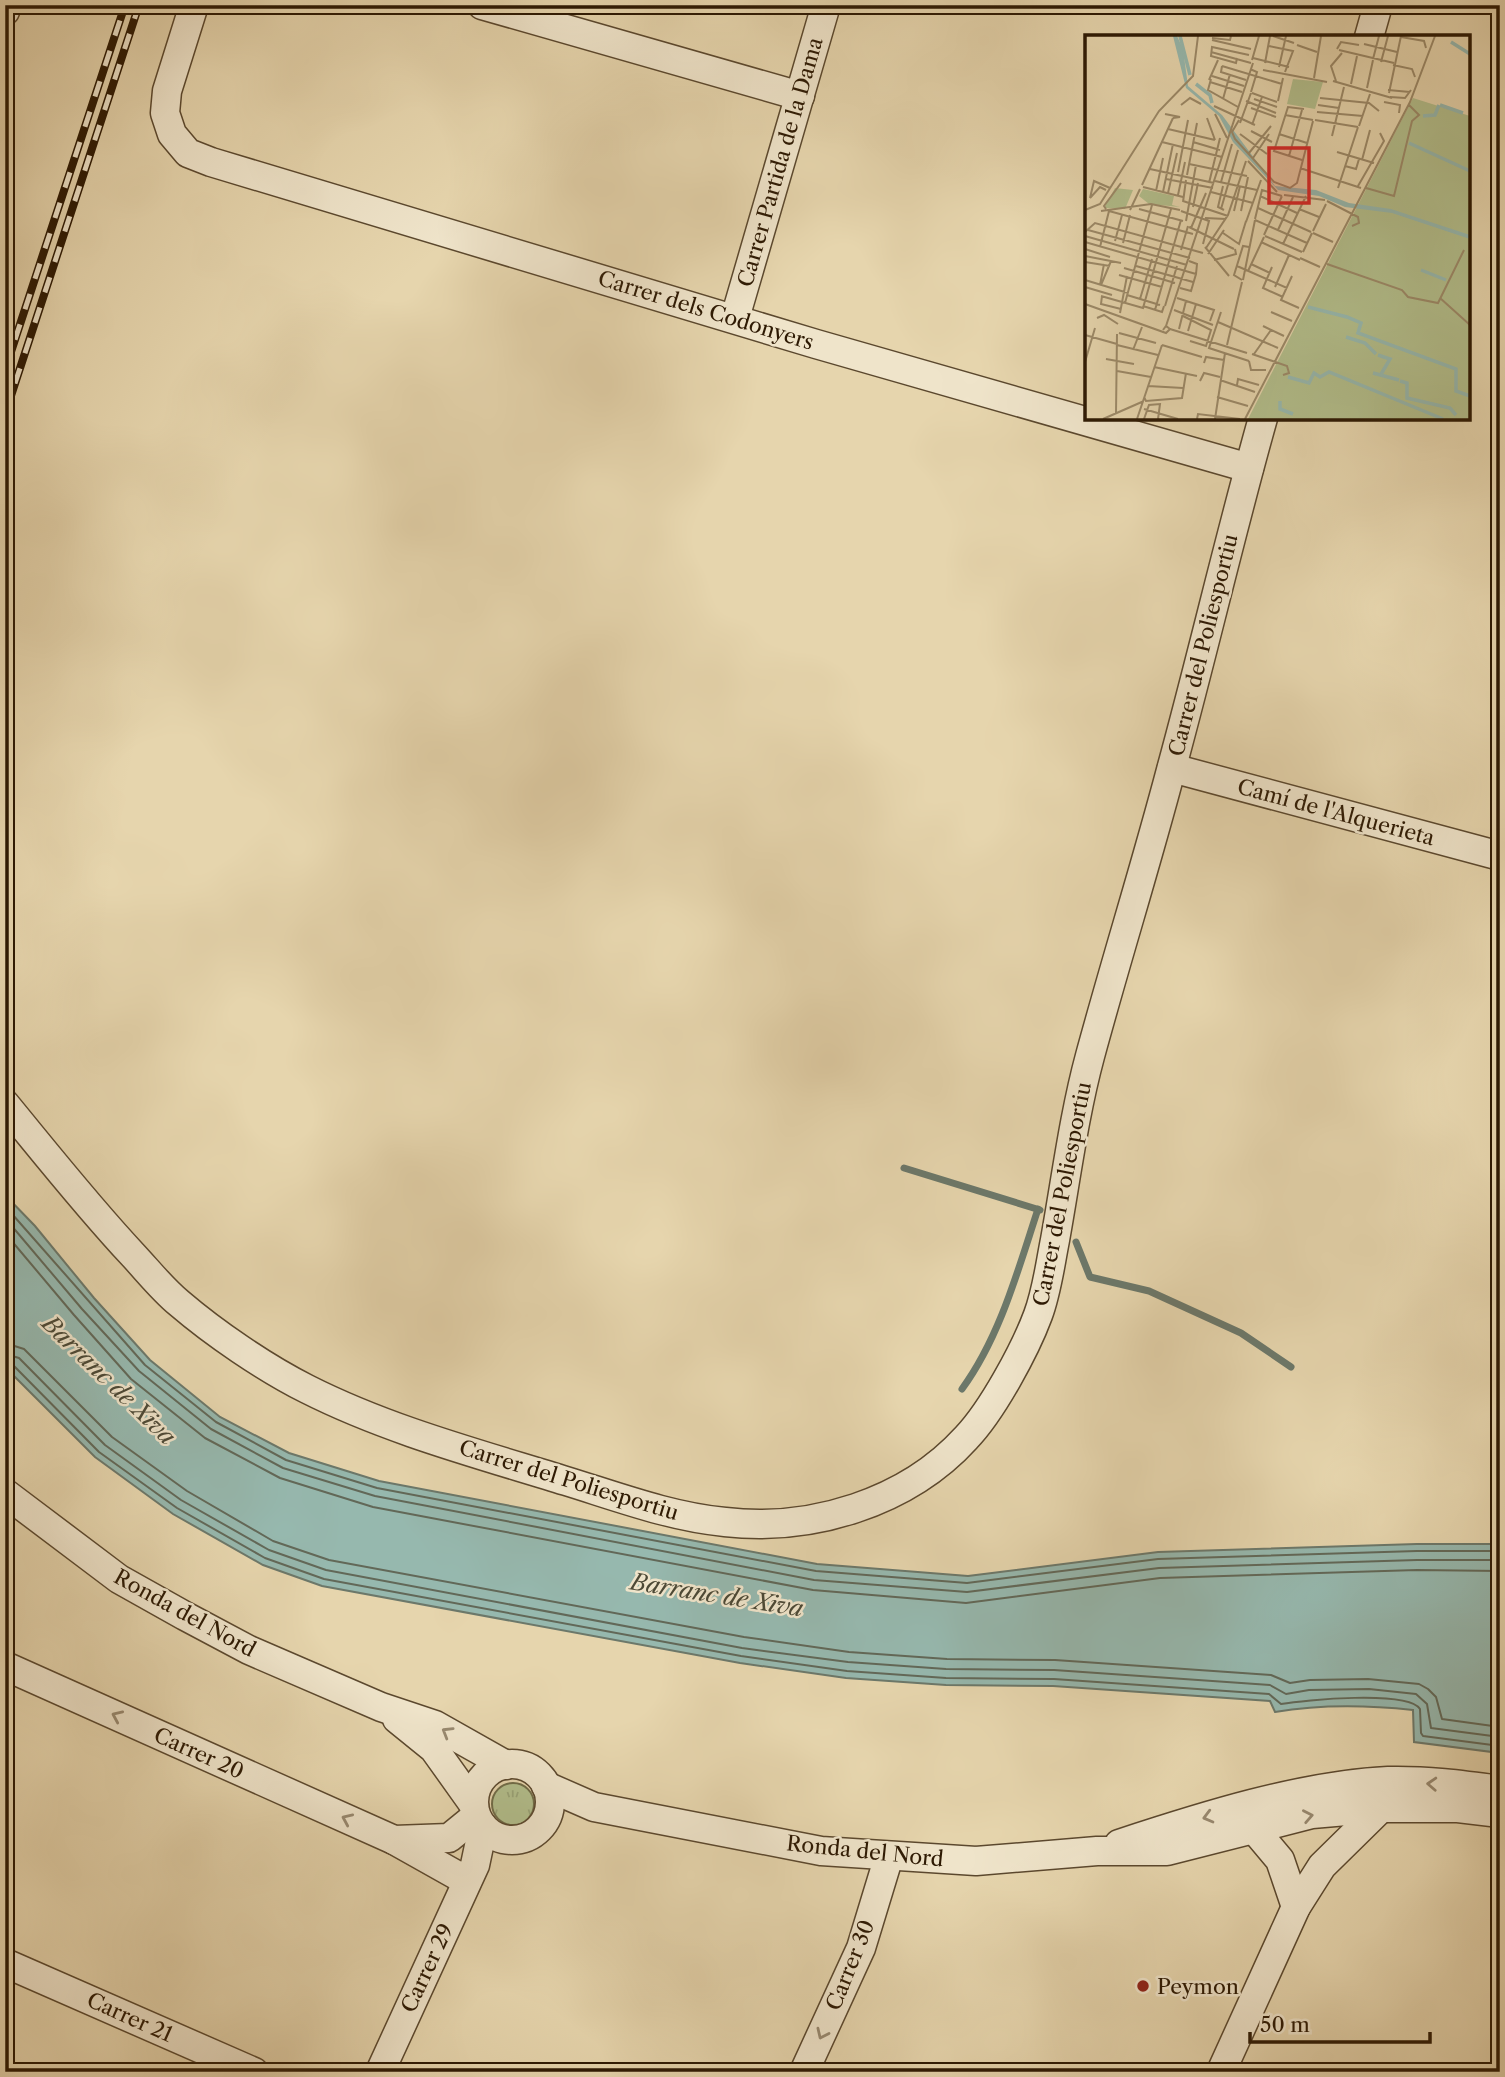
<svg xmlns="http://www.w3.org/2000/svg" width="1505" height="2077" viewBox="0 0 1505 2077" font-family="'Libre Caslon Text',serif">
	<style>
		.grass { fill: url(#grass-tufts); stroke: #706c48; stroke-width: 2 }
		.water { fill: #96b8ae; stroke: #6c786a; stroke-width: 2 }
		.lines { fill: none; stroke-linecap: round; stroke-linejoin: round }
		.shore { stroke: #626858; stroke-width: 2 }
		.stream { stroke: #6c786a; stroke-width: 7 }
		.minor-casing { stroke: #5b482e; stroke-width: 31 }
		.minor { stroke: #efe4ca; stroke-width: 28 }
		.rail-casing { stroke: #2d1903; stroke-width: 8 }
		.rail { stroke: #efe4ca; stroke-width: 5; stroke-dasharray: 16; stroke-linecap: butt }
		.oneway { stroke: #988970 }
		.poi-dot { fill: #8f2418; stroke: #efe4ca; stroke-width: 2.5 }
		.labels { text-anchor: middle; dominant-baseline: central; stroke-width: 5; stroke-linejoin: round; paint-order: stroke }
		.street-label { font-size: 21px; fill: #2d1903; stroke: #efe4ca }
		.poi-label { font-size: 21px; fill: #2d1903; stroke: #efe4ca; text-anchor: start }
		.water-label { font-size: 23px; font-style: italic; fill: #4c4936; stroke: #efe4ca }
		.inset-river { fill: none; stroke: #96b8ae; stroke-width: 3.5 }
		.inset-road { fill: none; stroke: #9c8a69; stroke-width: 2 }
		.view { fill: #d62828; fill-opacity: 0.15; stroke: #d62828; stroke-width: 3.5 }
		.inset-edge { fill: none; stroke: #2d1903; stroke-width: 3.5 }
	</style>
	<defs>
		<pattern id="grass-tufts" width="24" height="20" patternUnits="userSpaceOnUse" patternTransform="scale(1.75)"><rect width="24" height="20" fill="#b2be8c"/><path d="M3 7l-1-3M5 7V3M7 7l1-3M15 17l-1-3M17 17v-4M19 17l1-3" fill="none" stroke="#99a377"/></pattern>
	</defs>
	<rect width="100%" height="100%" fill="#e6d5ad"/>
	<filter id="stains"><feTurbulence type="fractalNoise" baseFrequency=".00286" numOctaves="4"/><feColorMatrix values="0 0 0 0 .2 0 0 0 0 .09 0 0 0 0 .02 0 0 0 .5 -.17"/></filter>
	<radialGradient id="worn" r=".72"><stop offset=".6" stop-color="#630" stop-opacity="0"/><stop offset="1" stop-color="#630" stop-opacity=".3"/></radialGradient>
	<circle class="grass" cx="513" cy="1804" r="21"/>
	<path class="water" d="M 5,1195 L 35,1226 L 94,1298 L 150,1360 L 220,1417 L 289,1453 L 379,1481 L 817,1564 L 968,1576 L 1158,1552 L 1417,1544 L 1500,1544 L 1500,1753 L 1414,1742 L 1413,1710 C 1366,1705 1322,1704 1275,1712 L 1270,1701 L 1053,1686 L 946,1685 L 846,1678 L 740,1663 L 322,1586 L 263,1565 L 173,1514 L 95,1457 L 5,1367 Z"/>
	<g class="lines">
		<g class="shore">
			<polyline points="5,1206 145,1365 216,1422 286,1460 377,1488 816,1571 967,1583 1158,1559 1417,1551 1500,1551"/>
			<polyline points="5,1218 82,1309 139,1371 211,1429 283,1468 375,1496 814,1580 967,1592 1159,1568 1417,1560 1500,1560"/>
			<polyline points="5,1233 74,1315 131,1379 205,1438 280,1478 373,1507 813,1590 966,1603 1160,1578 1417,1570 1500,1571"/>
			<polyline points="5,1343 24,1349 112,1437 187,1491 273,1541 329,1560 744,1637 849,1652 947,1659 1055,1660 1271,1675 1290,1683 1310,1680 1368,1679 1419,1684 1428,1689 1436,1697 1442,1719 1500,1727"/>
			<polyline points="5,1354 19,1358 105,1445 181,1500 269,1550 326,1570 742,1648 848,1662 946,1669 1054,1670 1270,1685 1286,1694 1309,1690 1369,1689 1416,1694 1427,1704 1431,1728 1500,1737"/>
			<path d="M 5,1363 L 13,1365 L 99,1452 L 177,1508 L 265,1558 L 324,1579 L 741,1656 L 847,1671 L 946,1678 L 1054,1679 L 1269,1694 L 1281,1704 C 1304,1700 1408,1690 1420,1709 L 1421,1733 L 1423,1736 L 1500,1746"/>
		</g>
		<g class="stream">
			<polyline points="904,1168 1040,1210"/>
			<polyline points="1076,1242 1090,1277 1149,1291 1241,1333 1291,1367"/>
			<path d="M 962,1389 C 1000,1337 1018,1270 1038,1209"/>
		</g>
		<defs>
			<g id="minor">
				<polyline points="194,5 167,91 165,113 172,134 188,153 211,162 816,344 1249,468"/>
				<polyline points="482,5 800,96"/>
				<polyline points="5,11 7,5"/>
				<polyline points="1369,37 1378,5"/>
				<polyline points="735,318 826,5"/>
				<polyline points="1172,768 1500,856"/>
				<path d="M 5,1104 C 47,1155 88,1207 133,1255 C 148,1271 162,1289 179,1303 C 214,1333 265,1368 307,1389 C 388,1430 479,1454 566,1481 C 618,1497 671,1517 725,1522 C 811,1532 907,1503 966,1438 C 992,1411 1025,1350 1038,1315 C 1047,1291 1050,1265 1055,1240 C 1066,1179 1074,1115 1090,1056 C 1116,960 1146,865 1171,770 C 1203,653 1230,535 1263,418"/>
				<polyline points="5,1493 119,1579 185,1616 249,1650 381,1707 435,1725 506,1765"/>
				<polyline points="5,1666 394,1840 449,1838 476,1816"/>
				<polyline points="397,1719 434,1749 474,1805"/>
				<circle cx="512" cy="1802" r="38"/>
				<polyline points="546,1786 594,1807 821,1851 976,1861 1097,1851 1167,1851 1312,1814 1381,1808 1458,1808 1500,1813"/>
				<polyline points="1254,1829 1280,1860 1296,1907"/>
				<polyline points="394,1840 467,1881"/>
				<path d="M 1119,1844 C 1201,1817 1302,1785 1388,1781 C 1425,1780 1463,1785 1500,1790"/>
				<polyline points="5,1963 254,2072"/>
				<polyline points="380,2072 475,1865 483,1827"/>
				<polyline points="804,2072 861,1948 889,1856"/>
				<polyline points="1221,2072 1296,1907 1322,1866 1381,1808"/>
			</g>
		</defs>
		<use href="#minor" class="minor-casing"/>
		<use href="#minor" class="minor"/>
		<defs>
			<g id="rail">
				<polyline points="5,370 125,5"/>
				<polyline points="5,414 139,5"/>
			</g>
		</defs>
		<use href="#rail" class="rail-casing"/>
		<use href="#rail" class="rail"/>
	</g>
	<defs><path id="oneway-chevron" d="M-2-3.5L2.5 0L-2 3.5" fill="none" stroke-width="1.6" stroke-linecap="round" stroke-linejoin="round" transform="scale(1.75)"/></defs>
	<g class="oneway">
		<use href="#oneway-chevron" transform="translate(117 1716) rotate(-156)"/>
		<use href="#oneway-chevron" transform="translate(447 1732) rotate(-149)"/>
		<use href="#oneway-chevron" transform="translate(1432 1784) rotate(-177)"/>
		<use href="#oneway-chevron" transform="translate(1308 1816) rotate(-11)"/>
		<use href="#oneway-chevron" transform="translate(1208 1817) rotate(165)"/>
		<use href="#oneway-chevron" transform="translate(347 1819) rotate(-156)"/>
		<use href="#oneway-chevron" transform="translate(822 2034) rotate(115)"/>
	</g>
	<circle class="poi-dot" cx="1143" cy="1986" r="7"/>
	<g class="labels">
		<g class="street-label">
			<text transform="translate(780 162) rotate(-74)">Carrer Partida de la Dama</text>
			<text transform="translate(706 310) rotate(17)">Carrer dels Codonyers</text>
			<text transform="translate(1203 645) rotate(-76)">Carrer del Poliesportiu</text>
			<text transform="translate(1336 812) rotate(15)">Camí de l'Alquerieta</text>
			<text transform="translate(1062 1194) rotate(-79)">Carrer del Poliesportiu</text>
			<text transform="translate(569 1480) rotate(17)">Carrer del Poliesportiu</text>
			<text transform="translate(185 1613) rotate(29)">Ronda del Nord</text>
			<text transform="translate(199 1753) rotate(24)">Carrer 20</text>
			<text transform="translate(865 1851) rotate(6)">Ronda del Nord</text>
			<text transform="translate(850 1965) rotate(-68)">Carrer 30</text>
			<text transform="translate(427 1968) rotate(-65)">Carrer 29</text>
			<text transform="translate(130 2017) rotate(24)">Carrer 21</text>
		</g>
		<g class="poi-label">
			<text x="1157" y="1986">Peymon</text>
		</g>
		<g class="water-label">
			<text transform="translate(109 1380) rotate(44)">Barranc de Xiva</text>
			<text transform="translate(717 1595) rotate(9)">Barranc de Xiva</text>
		</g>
	</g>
	<g transform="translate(1085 35)">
		<rect width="385" height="385" fill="#e6d5ad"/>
		<path d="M 208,44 L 238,47 L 230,74 L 202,69 ZM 328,63 L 385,81 L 385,384 L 163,384 ZM 30,153 L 48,155 L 40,174 L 19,173 ZM 58,154 L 89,161 L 87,170 L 95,172 L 64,169 L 54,161 Z" fill="#b2be8c"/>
		<path d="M 88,1 L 92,1 L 98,14 L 103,51 L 137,80 L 190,151 L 231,155 L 264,168 L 306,174 L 385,200 L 385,204 L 307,178 L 260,172 L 234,161 L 193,155 L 148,107 L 134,81 L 101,53 Z" fill="#96b8ae"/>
		<path class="inset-river" d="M 95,1 L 105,40M 366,7 L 385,19M 111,49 L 125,60 L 127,68M 355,70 L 378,78M 338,81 L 350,80 L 354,70M 324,108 L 385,136M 336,235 L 361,245M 223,272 L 262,282 L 276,288 L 273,298 L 371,334 L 371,356 L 385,361M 261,302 L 280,308 L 291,319M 293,320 L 305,324 L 295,341M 288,338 L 314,345M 203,342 L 224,348 L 229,338 L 235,342 L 244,337 L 358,384M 315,346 L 322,348 L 322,363 L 365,373 L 371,380M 195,366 L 195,374 L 208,379"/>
		<path class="inset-road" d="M 188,1 L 209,8M 316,2 L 339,6 L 341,13M 127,3 L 145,5 L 146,1M 127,5 L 166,14M 279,9 L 312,17M 212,10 L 232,17M 184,11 L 208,16 L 200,37M 252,14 L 256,7 L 274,10M 254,15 L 309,28M 126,17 L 166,28M 152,23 L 151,28 L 126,21 L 127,12 L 164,20M 168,23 L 204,32M 288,24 L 294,1M 167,25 L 174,1M 296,27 L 303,1M 180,28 L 185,1M 308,30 L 327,34 L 330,42M 137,31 L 197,49M 137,31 L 136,37 L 161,45M 194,32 L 201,1M 165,34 L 172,37 L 166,57M 178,35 L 242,47M 127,41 L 159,51M 229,43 L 236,1M 126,44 L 123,55 L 153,72M 124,45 L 133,25M 248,46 L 307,63M 251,46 L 246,31 L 257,18M 125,47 L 157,57M 266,49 L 272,21M 282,53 L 288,25M 303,55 L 325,57M 167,58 L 192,67M 304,58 L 316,1M 305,62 L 320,63 L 326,55M 235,63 L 284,68 L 294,76M 138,64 L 145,39M 169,64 L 192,72M 161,66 L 191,78M 193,66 L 198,43M 299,67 L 315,70 L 314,78M 96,70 L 105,63 L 116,69M 233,70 L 254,73M 129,71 L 170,90M 166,73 L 191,82M 232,77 L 278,81M 80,79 L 95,82 L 88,83M 130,79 L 142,103M 200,80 L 228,85M 122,83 L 130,105M 154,85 L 147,97 L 150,104 L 189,147 L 205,153 L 212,148 L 228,86M 230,85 L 273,92M 155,88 L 166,58M 167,90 L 177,62M 274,91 L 285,59M 83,94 L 130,105M 166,96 L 187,107M 155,99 L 182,119M 194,99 L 222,108M 247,101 L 259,52M 77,107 L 137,122M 108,107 L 135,115M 252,117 L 289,128M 164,118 L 186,91M 204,121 L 217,75M 168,123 L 184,99M 217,125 L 189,116 L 203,72 L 219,74M 277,125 L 285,95M 163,126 L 192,157M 104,129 L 162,141M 260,131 L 271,134 L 274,124M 215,133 L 276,153M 65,134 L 129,148M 93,137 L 103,85M 102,140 L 112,88M 81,144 L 128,153M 130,146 L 172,155M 136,147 L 147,109M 124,148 L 135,103M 57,150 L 88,83M 138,151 L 133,172 L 139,175M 273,151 L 299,106 L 295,98M 58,152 L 98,162M 253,153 L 273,92M 281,153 L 309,161 L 327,86 L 334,80 L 323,69M 71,156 L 78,123M 78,157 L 88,109M 126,157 L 168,168M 83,158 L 92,118M 93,160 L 100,127M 199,160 L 240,165M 175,161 L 212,178M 5,163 L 9,146 L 25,153M 5,163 L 15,152 L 21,155M 98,166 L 143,181M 242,166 L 273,182 L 274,188 L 267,191M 98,167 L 101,145M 108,172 L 113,148M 173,173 L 226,197M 21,174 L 19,171 L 36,148M 54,174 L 98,186M 136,174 L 153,115M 214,174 L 234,182M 0,175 L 15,169 L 74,76 L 108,41 L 113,1M 45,175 L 55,154M 16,176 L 66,169 L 95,175M 96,176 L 124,186 L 118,209M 149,176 L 155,151M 156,176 L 163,142M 120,183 L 141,184M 170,184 L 177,155 L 197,161M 170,185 L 222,208M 101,186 L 111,130M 161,187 L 176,145M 104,192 L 149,214M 106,193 L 121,158M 3,195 L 105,223M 193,195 L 208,162M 228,196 L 241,169M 0,197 L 10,188 L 118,218M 138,198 L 154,209 L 161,186M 228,198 L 248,207M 179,200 L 197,161M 0,201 L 102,230M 180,201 L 217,217M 30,206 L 37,180M 0,207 L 111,239M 176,207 L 215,225M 38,208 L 45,180M 198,209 L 221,161M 15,212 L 24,176 L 108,199M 120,212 L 144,241M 121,213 L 143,180 L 161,126M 0,214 L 25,222M 96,215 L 103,191M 218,217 L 227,198M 123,219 L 139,195M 0,221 L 36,228M 215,223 L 235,232M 129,225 L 151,219 L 150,214M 0,227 L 25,231M 166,229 L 185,238M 242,229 L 317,255 L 323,262 L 353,268 L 379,215M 51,231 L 108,247M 152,231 L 202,253M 187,232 L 178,253 L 198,262M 39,233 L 90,248M 163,236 L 179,202M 34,240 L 77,252M 207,241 L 196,265 L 214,273M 0,245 L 43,258M 157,245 L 149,240 L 158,211 L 164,212M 158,245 L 170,185M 15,250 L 19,229M 16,250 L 26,226M 0,252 L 27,260M 190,252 L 204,220M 95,253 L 106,256 L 111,239 L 112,229 L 104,226M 42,260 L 75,270M 16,261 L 58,273 L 86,174M 17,261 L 16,269 L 36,274M 92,263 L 129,275 L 125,286M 355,263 L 385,290M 55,264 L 67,224M 40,268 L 67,170M 0,269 L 81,298 L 85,294 L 81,291 L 78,295M 58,271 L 77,277 L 79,271M 80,271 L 92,231M 70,275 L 96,185M 89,275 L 128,290M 136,277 L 124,313 L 164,326M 186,277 L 207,286M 35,278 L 42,241M 98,281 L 126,295 L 121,311 L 105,306M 12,283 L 19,280 L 33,289M 133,287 L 193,313M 81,291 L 168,28M 178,291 L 199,301M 85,294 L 162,318M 94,294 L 101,266M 103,296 L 111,269M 34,298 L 71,308M 0,300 L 32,309M 32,310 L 73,320M 77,310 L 117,322M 142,310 L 157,247M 48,315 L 57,292M 167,319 L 202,331 L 204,338 L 198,340M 169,319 L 186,295M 21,324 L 49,329M 164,326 L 166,335 L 181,335M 0,327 L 10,293M 119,328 L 121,322 L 139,325M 69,332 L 112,341M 32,336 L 66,342M 135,345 L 170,357M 115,346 L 119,338 L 135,342M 152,350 L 153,344 L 174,350M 63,351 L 98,353M 59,362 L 61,366 L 97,363 L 101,338M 132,362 L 163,371M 59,374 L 93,384M 31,378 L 32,299M 18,384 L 59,366M 52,384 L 77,310M 59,384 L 64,370 L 75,369 L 73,384M 112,384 L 113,379 L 155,384M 130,384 L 140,318M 160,384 L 325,67 L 350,1"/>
		<path class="view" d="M 184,113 L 224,113 L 224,168 L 184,168 Z"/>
		<rect width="385" height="385" class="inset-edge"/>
	</g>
	<rect width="1505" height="2077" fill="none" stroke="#e6d5ad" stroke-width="28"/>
	<rect x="7" y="7" width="1491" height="2063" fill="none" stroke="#2d1903" stroke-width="3.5"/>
	<rect x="14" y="14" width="1477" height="2049" fill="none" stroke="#2d1903" stroke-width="2"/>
	<path d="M1250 2032v10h180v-10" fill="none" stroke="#2d1903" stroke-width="3.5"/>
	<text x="1260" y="2032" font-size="21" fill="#2d1903" stroke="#efe4ca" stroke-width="5" paint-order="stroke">50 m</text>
	<rect width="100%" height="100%" filter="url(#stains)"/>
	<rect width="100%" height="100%" fill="url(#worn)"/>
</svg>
